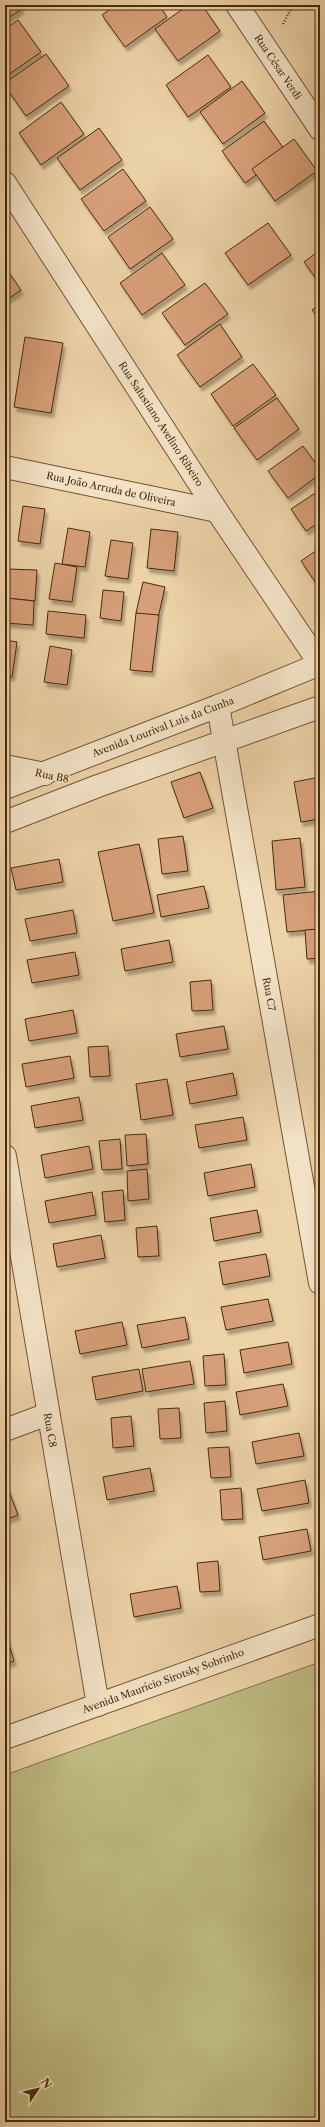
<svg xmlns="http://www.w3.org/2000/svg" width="325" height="2127" viewBox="0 0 325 2127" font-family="'Libre Caslon Text',serif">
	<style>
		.green { fill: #beba82; stroke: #827247 }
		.building { fill: #d79f79; stroke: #462b0c; filter: url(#shadow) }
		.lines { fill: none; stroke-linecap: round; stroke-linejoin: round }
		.minor-casing { stroke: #705533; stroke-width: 24 }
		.tertiary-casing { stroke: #705533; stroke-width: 24 }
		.path { stroke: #462b0c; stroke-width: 2.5; stroke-dasharray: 1 2; stroke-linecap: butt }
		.minor { stroke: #f3e2c6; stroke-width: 22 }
		.tertiary { stroke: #f3e2c6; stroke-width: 22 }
		.labels { text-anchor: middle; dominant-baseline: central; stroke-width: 3; stroke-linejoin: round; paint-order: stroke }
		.street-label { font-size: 10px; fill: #462b0c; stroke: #f3e2c6 }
	</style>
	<defs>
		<filter id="shadow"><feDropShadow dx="2.5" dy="4.5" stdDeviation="1" flood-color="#0004"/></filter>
	</defs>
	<rect width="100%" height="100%" fill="#ecd2a7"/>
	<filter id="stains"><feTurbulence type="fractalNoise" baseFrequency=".005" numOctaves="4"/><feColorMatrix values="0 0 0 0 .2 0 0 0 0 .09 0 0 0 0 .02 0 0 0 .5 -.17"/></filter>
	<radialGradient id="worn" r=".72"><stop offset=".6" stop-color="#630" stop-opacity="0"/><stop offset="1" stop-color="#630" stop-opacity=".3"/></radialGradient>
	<polygon class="green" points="320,1662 320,2122 5,2122 5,1775"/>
	<g class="building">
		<polygon points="5,5 19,5 22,9 5,20"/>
		<polygon points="116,5 159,5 167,17 125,47 102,15"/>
		<polygon points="188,5 202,5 220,31 178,61 155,29"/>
		<polygon points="18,20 41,52 5,77 5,29"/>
		<polygon points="46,54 69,86 26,116 5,86 5,83"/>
		<polygon points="208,55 231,87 188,117 166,85"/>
		<polygon points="242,81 265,113 223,144 200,112"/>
		<polygon points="61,102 84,134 41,165 19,133"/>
		<polygon points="264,121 287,153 245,183 222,151"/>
		<polygon points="99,128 122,160 80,190 57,158"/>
		<polygon points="294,139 317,171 275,201 252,169"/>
		<polygon points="123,169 146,201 104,231 81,199"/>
		<polygon points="150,207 173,239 130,269 108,237"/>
		<polygon points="268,223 291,255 248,285 225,253"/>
		<polygon points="320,250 320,284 304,262"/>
		<polygon points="162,253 185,285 142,315 120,283"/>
		<polygon points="5,267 21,290 5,301"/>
		<polygon points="205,283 228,314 185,345 162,313"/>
		<polygon points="320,304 320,320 312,310"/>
		<polygon points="220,324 242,357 200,387 177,355"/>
		<polygon points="25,337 63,343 51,413 14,407"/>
		<polygon points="253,364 276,395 233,426 211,394"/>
		<polygon points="277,398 299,429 257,460 234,428"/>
		<polygon points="303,446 320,469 320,474 288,498 268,471"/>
		<polygon points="320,490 320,522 306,531 291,509"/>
		<polygon points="23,506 45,509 40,544 18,541"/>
		<polygon points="68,528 90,532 85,567 62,564"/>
		<polygon points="151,529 178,532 174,571 147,568"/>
		<polygon points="111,540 133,543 128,579 105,576"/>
		<polygon points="320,548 320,589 301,561"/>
		<polygon points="55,563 77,567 72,602 49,599"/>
		<polygon points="7,569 37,570 35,601 6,598"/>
		<polygon points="143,582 165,587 158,618 136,613"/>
		<polygon points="103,590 124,592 121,621 100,618"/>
		<polygon points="6,598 34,601 33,625 5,623"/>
		<polygon points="48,611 86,615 84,638 46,634"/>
		<polygon points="136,613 159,615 152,672 130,670"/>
		<polygon points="5,640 17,642 12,677 5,676"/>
		<polygon points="50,646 72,650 67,685 44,682"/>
		<polygon points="200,772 213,808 184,818 171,782"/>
		<polygon points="320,777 320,819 301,822 294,782"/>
		<polygon points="183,836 188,871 162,874 158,839"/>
		<polygon points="300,838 305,887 276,890 272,841"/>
		<polygon points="139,844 154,913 113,921 98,852"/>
		<polygon points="59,859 63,882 16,890 11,868"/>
		<polygon points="204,886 209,908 161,917 157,895"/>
		<polygon points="320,891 320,929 287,932 283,895"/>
		<polygon points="73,910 77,933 30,941 25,919"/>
		<polygon points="320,929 320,958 307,959 305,930"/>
		<polygon points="169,940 173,962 125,971 121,949"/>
		<polygon points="75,952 79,975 32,983 27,960"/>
		<polygon points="211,980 213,1010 192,1011 190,982"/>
		<polygon points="73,1010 77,1033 29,1041 25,1019"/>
		<polygon points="224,1026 228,1049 180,1057 176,1034"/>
		<polygon points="108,1046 110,1076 90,1077 88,1047"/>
		<polygon points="70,1056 74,1078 26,1087 22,1064"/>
		<polygon points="233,1073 237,1095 190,1104 186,1082"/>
		<polygon points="167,1079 173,1115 141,1120 136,1084"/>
		<polygon points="79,1097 83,1120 35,1128 31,1106"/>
		<polygon points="243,1117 247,1140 199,1148 195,1125"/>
		<polygon points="146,1134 148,1164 127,1166 125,1135"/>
		<polygon points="120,1139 122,1169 102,1170 99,1141"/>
		<polygon points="89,1146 93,1169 45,1178 41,1155"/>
		<polygon points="251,1164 255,1187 208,1196 204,1173"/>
		<polygon points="147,1169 149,1199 128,1201 127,1171"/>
		<polygon points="123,1190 125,1220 105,1222 102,1192"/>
		<polygon points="92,1192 96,1215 49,1223 45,1201"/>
		<polygon points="257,1210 261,1232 214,1241 210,1218"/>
		<polygon points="157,1226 159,1256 138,1257 136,1228"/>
		<polygon points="101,1235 105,1258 57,1267 53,1244"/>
		<polygon points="266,1254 270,1276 223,1285 219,1262"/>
		<polygon points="268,1299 273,1321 226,1330 221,1307"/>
		<polygon points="185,1317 189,1339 142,1348 137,1325"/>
		<polygon points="122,1322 127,1345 80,1354 75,1331"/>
		<polygon points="288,1342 292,1364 244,1373 240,1350"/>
		<polygon points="224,1354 226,1385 205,1386 203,1356"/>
		<polygon points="190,1361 194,1384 146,1392 142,1369"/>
		<polygon points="139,1369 143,1391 96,1400 92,1377"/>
		<polygon points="283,1384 288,1406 240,1415 236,1392"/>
		<polygon points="225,1401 227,1431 206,1433 204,1403"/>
		<polygon points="179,1408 181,1438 160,1439 158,1409"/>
		<polygon points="131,1416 134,1446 113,1448 111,1418"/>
		<polygon points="299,1433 304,1456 256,1464 252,1442"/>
		<polygon points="229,1447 231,1477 211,1478 208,1448"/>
		<polygon points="150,1468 154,1491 107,1500 103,1477"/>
		<polygon points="305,1480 309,1503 262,1511 257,1489"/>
		<polygon points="5,1481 18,1515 5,1520"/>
		<polygon points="241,1488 243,1519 222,1520 220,1490"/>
		<polygon points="307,1529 311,1551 263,1560 259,1537"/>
		<polygon points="218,1561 220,1591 200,1592 197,1563"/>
		<polygon points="177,1586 181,1608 134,1617 130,1594"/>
		<polygon points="5,1631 14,1661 5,1664"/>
	</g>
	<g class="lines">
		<defs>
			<g id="minor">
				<polyline points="237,5 320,129"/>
				<polyline points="5,467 217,511"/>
				<polyline points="218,706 320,1283"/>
				<polyline points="5,1156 98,1705"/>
				<polyline points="5,1430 48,1414"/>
			</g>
			<g id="tertiary">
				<polyline points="5,183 217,511 320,664"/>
				<polyline points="5,766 45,774"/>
				<polyline points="5,788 218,706 320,664"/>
				<polyline points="5,822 98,786 320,707"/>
				<polyline points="5,1738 320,1625"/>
			</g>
		</defs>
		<use href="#minor" class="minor-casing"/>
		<use href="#tertiary" class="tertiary-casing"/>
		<polyline class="path" points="283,24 293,5"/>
		<use href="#minor" class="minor"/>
		<use href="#tertiary" class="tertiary"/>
	</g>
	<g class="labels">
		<g class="street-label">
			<text transform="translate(278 67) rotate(56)">Rua César Verdi</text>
			<text transform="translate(161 424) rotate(57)">Rua Salustiano Avelino Ribeiro</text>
			<text transform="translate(111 489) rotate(12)">Rua João Arruda de Oliveira</text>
			<text transform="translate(163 727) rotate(-21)">Avenida Lourival Luís da Cunha</text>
			<text transform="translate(52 776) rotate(12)">Rua B8</text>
			<text transform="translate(269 994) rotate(80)">Rua C7</text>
			<text transform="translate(50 1430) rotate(80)">Rua C8</text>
			<text transform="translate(163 1681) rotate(-20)">Avenida Maurício Sirotsky Sobrinho</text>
		</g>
	</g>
	<rect width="325" height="2127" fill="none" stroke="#ecd2a7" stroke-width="20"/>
	<rect x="6" y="6" width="313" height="2115" fill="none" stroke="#462b0c" stroke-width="2"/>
	<rect x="10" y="10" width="305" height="2107" fill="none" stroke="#462b0c"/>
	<g transform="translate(38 2089) rotate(55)" stroke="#f3e2c6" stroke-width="3" paint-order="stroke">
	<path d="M0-3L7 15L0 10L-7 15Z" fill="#462b0c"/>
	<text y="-6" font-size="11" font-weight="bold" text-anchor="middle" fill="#462b0c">N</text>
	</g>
	<rect width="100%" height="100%" filter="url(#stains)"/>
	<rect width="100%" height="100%" fill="url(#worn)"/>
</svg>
